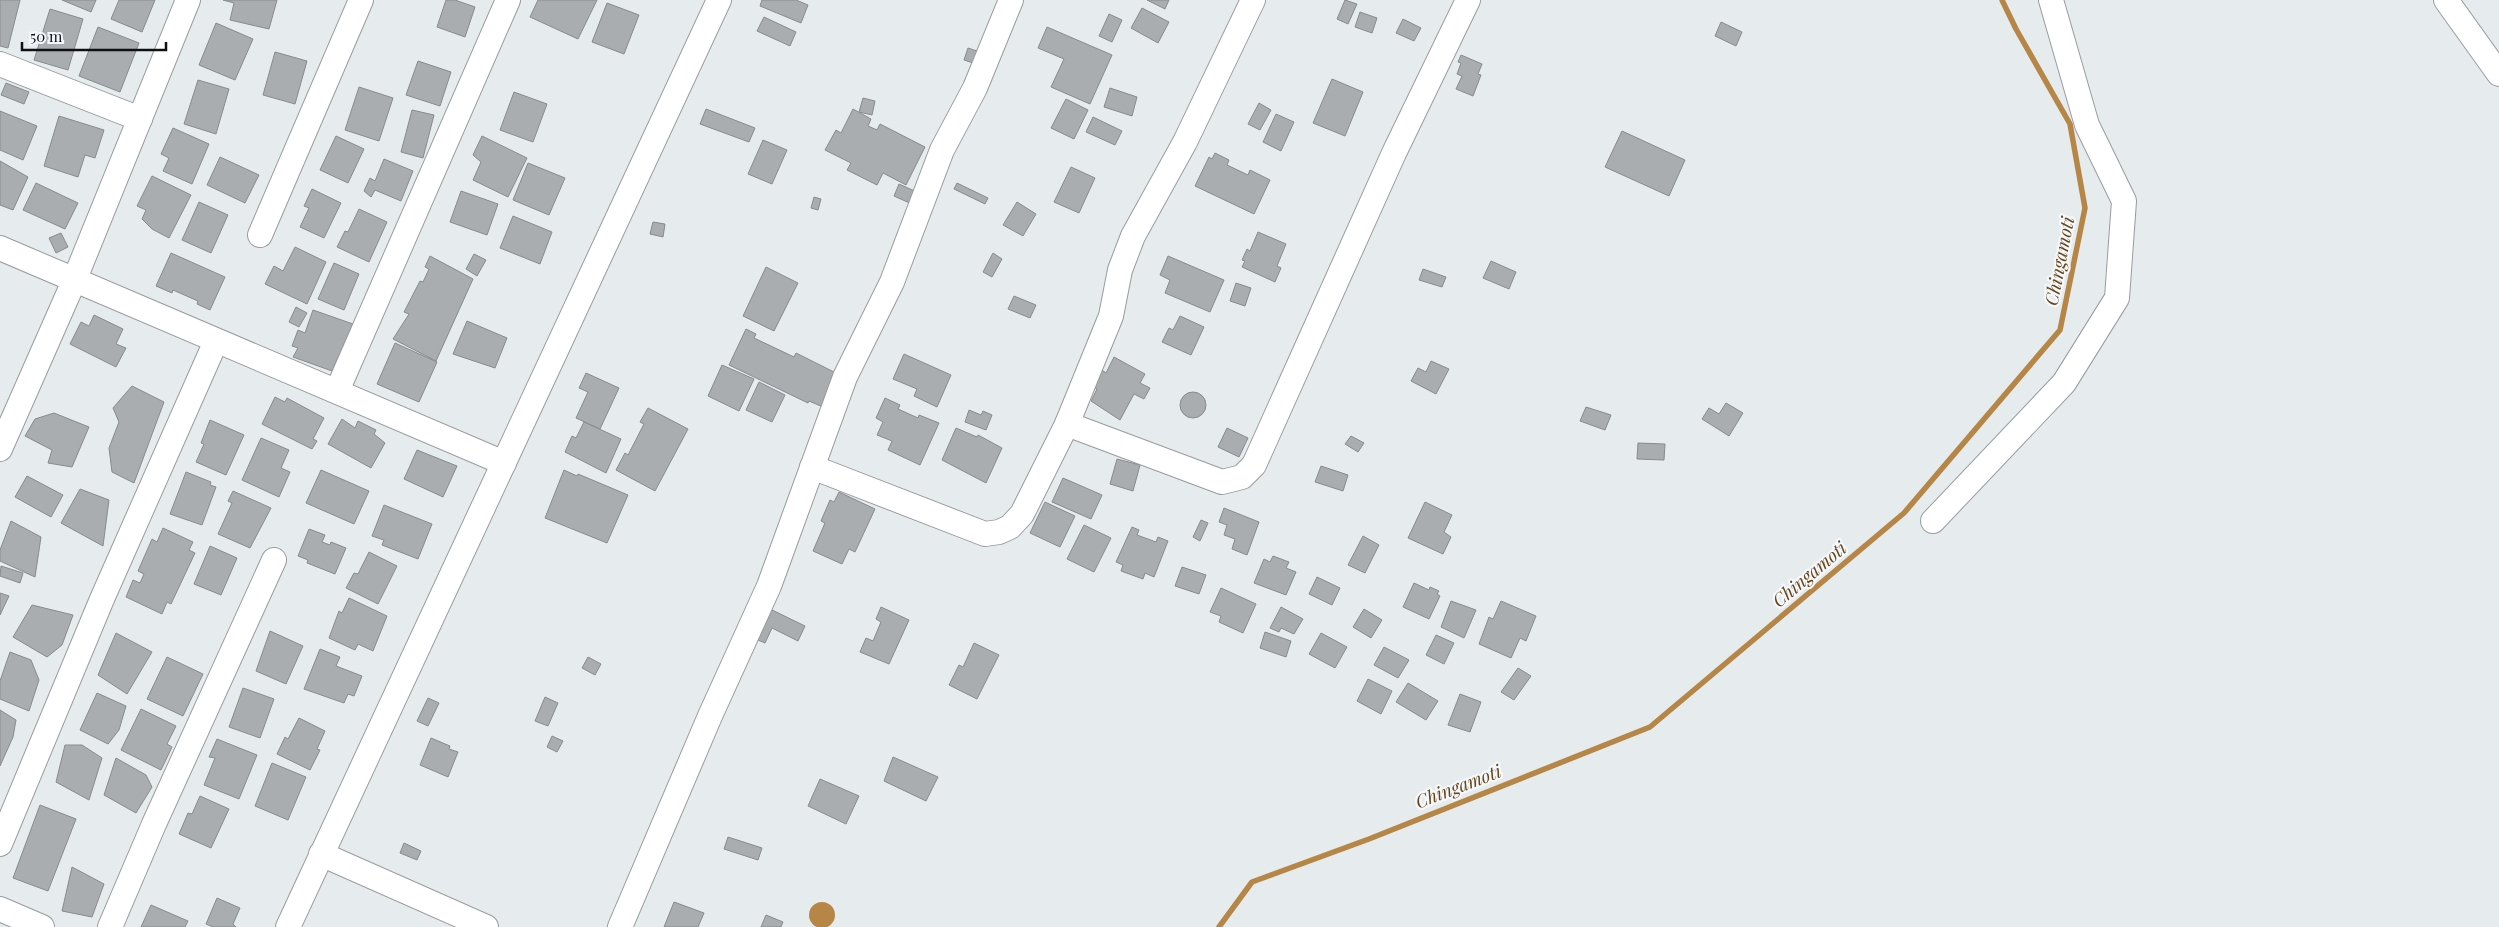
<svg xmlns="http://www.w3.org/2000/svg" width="2499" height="927" viewBox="0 0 2499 927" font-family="'Playfair Display',serif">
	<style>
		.water { fill: #b68646 }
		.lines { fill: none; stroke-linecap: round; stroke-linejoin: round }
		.stream { stroke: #b68646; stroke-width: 5.5 }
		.building { fill: #a9adb0; stroke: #878b8e }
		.minor-casing { stroke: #989ca0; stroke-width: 26 }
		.minor { stroke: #fff; stroke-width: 24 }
		.labels { text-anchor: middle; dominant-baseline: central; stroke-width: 4.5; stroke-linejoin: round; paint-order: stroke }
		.water-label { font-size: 18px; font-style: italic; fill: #674514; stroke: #f4f8fc }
	</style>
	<rect width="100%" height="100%" fill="#e6ebee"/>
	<circle class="water" cx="822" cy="915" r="13"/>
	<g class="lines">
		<polyline class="stream" points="1219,927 1252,882 1369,839 1650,727 1904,513 2060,330 2085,208 2070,124 2016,29 2002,0"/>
	</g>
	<g class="building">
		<polygon points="0,0 20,0 8,48 0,46"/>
		<polygon points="62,0 96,0 91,12"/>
		<polygon points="119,0 155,0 142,32 111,19"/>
		<polygon points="223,0 277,0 269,29 230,20 234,3"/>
		<polygon points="446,0 455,0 475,7 465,37 437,27"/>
		<polygon points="538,0 597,0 578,39 530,17"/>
		<polygon points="762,0 796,0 808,5 801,23 760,6"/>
		<polygon points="1147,0 1169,0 1165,9"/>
		<polygon points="1345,0 1357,4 1348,24 1337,19"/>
		<polygon points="607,3 639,15 624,54 592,42"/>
		<polygon points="1142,8 1169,22 1158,43 1131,28"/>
		<polygon points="50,9 83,19 68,70 34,60"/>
		<polygon points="1360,12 1377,18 1372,33 1355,27"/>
		<polygon points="1109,14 1122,20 1112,42 1099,36"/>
		<polygon points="764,17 796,32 790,46 757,31"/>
		<polygon points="1403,19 1421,28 1414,41 1396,33"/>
		<polygon points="1721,22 1742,32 1736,46 1715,36"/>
		<polygon points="216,23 253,39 235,80 199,65"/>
		<polygon points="98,27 139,43 120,92 79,76"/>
		<polygon points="1047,27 1112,55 1090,104 1051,87 1064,59 1038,48"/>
		<polygon points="968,48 980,52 976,64 964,60"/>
		<polygon points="275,52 307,61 295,104 263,95"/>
		<polygon points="1461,55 1482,64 1478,74 1481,75 1473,96 1456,89 1462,76 1457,74 1461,63 1458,62"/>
		<polygon points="418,61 451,72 440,106 406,95"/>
		<polygon points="1332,79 1363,92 1345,136 1313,123"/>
		<polygon points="198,80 229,89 216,134 184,124"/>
		<polygon points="6,83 29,92 24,104 1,95"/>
		<polygon points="359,87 393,98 379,141 345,130"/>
		<polygon points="1110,88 1137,97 1132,116 1104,107"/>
		<polygon points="514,92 547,104 533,142 500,130"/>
		<polygon points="863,98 875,101 872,115 859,112"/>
		<polygon points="1066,99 1088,110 1074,139 1051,128"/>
		<polygon points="1259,103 1271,110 1260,130 1248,124"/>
		<polygon points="706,109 755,128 749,142 700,124"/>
		<polygon points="853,109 871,119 868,126 877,130 880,124 925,147 906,185 883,173 877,185 847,170 851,163 825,150 836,130 841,133"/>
		<polygon points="412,110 434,115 423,158 401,152"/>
		<polygon points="0,111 37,126 23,160 0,150"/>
		<polygon points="1276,114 1294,122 1281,151 1263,142"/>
		<polygon points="59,116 104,130 95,158 85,155 78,177 44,166"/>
		<polygon points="1093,117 1122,131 1115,145 1086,132"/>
		<polygon points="173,128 209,144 192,184 163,171 169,158 161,154"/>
		<polygon points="1622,131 1685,160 1669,196 1605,167"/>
		<polygon points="336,136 364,149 348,183 320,170"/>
		<polygon points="482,136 527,158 508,197 473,180 481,162 473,155"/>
		<polygon points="763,140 787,150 772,184 748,174"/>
		<polygon points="1215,153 1229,160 1227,165 1248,175 1250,170 1270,180 1254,214 1195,186 1209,157 1212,159"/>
		<polygon points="220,157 259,175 245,203 207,185"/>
		<polygon points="384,159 413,171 401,201 375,190 371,197 364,191 370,178 375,181"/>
		<polygon points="0,161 28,177 13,210 0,205"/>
		<polygon points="528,163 565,178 549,215 513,200"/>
		<polygon points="1071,167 1095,178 1079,213 1054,202"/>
		<polygon points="152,176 191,195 169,238 152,229 142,219 146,210 137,206"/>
		<polygon points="36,183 78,203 65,229 23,210"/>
		<polygon points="957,183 988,198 985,204 954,189"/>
		<polygon points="899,184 919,193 914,205 894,196"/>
		<polygon points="312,189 341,203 324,238 300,227 309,208 304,206"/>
		<polygon points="461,191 498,204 487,235 450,222"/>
		<polygon points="814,197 821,199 818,210 811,208"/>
		<polygon points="199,202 228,215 211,253 182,240"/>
		<polygon points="1017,202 1036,214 1023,236 1003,225"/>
		<polygon points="359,209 387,222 369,262 337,247 345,231 348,232"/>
		<polygon points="513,216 552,232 540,264 500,248"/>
		<polygon points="653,222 665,224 663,237 650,234"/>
		<polygon points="1258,232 1286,244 1277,266 1281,268 1275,282 1242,267 1245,261 1242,260 1247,249 1250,251"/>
		<polygon points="61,233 68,247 56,253 49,238"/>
		<polygon points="295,247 326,262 307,304 265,284 274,266 283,271"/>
		<polygon points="171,253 225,277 210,310 197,304 198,301 173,290 172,293 156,286"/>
		<polygon points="993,253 1002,259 992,277 983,272"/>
		<polygon points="474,254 486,260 477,276 466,269"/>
		<polygon points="430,256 473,279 436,361 393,339 409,314 404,312 420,281 423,282 429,269 425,267"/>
		<polygon points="1168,256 1224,280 1210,312 1165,293 1170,280 1160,275"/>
		<polygon points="1491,261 1516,272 1509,289 1483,278"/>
		<polygon points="334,263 359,274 344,310 318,299"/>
		<polygon points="766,267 798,283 774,331 743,316"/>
		<polygon points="1423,269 1446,277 1442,287 1419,280"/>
		<polygon points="1236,283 1251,288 1245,306 1230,301"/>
		<polygon points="1014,296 1036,305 1030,318 1008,309"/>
		<polygon points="296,307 307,313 299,327 289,322"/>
		<polygon points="313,310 353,324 332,371 293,357 298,348 292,346 298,330 305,333"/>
		<polygon points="94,315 123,329 116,344 126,348 116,367 70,344 81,322 89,326"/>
		<polygon points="1180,316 1204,327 1191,355 1162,342 1169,328 1173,330"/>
		<polygon points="467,321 507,338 495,368 453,354"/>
		<polygon points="746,329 756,334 754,338 794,357 796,353 838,374 823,407 809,401 808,403 729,365"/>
		<polygon points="395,343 437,362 419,402 377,384"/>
		<polygon points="904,354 951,375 937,407 914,396 917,389 893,379"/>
		<polygon points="1114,357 1145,374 1140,383 1150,388 1144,399 1134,394 1120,420 1091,401 1097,389 1093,387 1102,370 1106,373"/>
		<polygon points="1431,361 1449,369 1436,394 1411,381 1418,368 1426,372"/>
		<polygon points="722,365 754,379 739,411 708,396"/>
		<polygon points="586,373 619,388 600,429 576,418 588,392 579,388"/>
		<polygon points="759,382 785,395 772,422 746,410"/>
		<polygon points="132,386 164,402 134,483 112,472 109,448 119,422 113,408"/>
		<circle cx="1193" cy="405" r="13"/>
		<polygon points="275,397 285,402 287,398 324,418 313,439 317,441 312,449 262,424"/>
		<polygon points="885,398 900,405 898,409 918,418 919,415 939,423 920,465 888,450 892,441 877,435 883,422 876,418"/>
		<polygon points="1726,403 1743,413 1729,436 1702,419 1709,408 1719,414"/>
		<polygon points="1586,407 1611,415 1605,430 1580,421"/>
		<polygon points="648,408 688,429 655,491 616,470 625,453 628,455 644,424 640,422"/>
		<polygon points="969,410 981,415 983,411 992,415 986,430 965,422"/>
		<polygon points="54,413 89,427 72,467 48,463 52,450 25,436 35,419"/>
		<polygon points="342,419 355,428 358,421 376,430 374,434 385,443 371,468 328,444"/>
		<polygon points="210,420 244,435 226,475 196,462 204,444 201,443"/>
		<polygon points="584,422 621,439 606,473 565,452 572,436 576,438"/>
		<polygon points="956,428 977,437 978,435 1002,448 986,483 942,460"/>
		<polygon points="1227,428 1248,438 1239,457 1218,447"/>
		<polygon points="1351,436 1364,443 1358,452 1345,444"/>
		<polygon points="261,438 289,450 281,468 290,472 279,497 242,480"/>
		<polygon points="1638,443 1665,444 1664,460 1637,459"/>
		<polygon points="417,450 457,466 443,497 404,479"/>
		<polygon points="1117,459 1140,465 1133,491 1110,484"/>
		<polygon points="1321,466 1348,475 1343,491 1315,482"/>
		<polygon points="321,470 369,491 354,524 306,503"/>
		<polygon points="564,470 577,476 578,474 628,495 607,543 545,518"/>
		<polygon points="186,472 211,482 210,485 216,487 202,525 170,514"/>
		<polygon points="27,476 63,495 51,517 15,497"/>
		<polygon points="1063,478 1102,495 1091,519 1052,502"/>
		<polygon points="80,489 109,500 103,546 61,523"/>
		<polygon points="233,491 271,508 250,548 218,534 232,503 228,501"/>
		<polygon points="839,492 875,509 855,552 849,549 842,564 813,551 825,523 821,521 830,500 834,502"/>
		<polygon points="1045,502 1075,516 1060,547 1030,533"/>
		<polygon points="1425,502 1452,515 1444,532 1451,537 1443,554 1408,538"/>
		<polygon points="384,505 432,524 418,559 382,545 384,540 372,536"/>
		<polygon points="1224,508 1259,522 1247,555 1232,549 1235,539 1224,535 1227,525 1219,522"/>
		<polygon points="1201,520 1208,523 1200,541 1193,537"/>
		<polygon points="11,521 41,537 35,577 0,561 0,550"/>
		<polygon points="1084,525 1111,538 1094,572 1067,559"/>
		<polygon points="1132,527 1139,530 1137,535 1156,542 1158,537 1168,541 1154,577 1145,573 1143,579 1121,571 1123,565 1116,562"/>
		<polygon points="163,528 193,542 189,550 195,553 171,604 167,602 162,614 126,597 133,580 140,583 144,574 138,571 152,539 157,542"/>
		<polygon points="309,529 325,535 322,542 330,545 331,542 346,548 335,574 307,563 308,560 298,556"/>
		<polygon points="1363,536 1379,545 1365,573 1348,565"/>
		<polygon points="210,546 237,558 221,595 194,584"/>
		<polygon points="369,552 397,566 378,604 346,588 354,573 358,574"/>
		<polygon points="1273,556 1289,562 1286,568 1296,572 1286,595 1254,583 1264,559 1270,562"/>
		<polygon points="1,566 23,573 20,583 0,576"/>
		<polygon points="1182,567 1206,575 1199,594 1175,586"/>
		<polygon points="1317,577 1340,588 1332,605 1309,594"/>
		<polygon points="1414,583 1429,590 1430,587 1439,591 1437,594 1440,596 1429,619 1403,607"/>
		<polygon points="1221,588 1256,604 1243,633 1219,622 1221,616 1210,612"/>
		<polygon points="0,593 9,596 0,615"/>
		<polygon points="349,598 387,616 373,651 358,644 355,650 329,638 339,611 342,613"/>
		<polygon points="1451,601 1476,610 1464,638 1441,627"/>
		<polygon points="1501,601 1536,616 1526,641 1520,638 1511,658 1479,644 1489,617 1493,619"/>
		<polygon points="32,605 73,615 62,645 47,657 13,637"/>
		<polygon points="766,607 805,626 798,641 772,628 765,643 751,637"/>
		<polygon points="881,607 909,620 889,664 860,652 866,638 873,641 881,622 876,619"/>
		<polygon points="1281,607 1303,619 1294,634 1281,628 1279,632 1270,628"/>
		<polygon points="1364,609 1382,620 1371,638 1353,627"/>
		<polygon points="270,631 303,646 286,684 256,671"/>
		<polygon points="1265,632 1291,641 1286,657 1260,648"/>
		<polygon points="116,633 152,652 127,694 98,675"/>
		<polygon points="1321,633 1347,647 1335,668 1309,654"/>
		<polygon points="1436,635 1454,643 1444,664 1426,655"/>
		<polygon points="974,643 999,655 977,699 949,685 959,665 963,667"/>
		<polygon points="1384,647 1409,660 1398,678 1374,665"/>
		<polygon points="320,649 340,657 336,666 362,676 354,696 348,694 344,703 304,689"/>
		<polygon points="10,652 31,660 39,680 29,711 0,699 0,681"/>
		<polygon points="167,657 203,674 183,716 147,699"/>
		<polygon points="588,657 601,664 595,675 582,668"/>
		<polygon points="1518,668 1531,676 1514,700 1501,692"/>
		<polygon points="1368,679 1392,691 1381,714 1357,701"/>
		<polygon points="1408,683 1438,701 1426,720 1396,702"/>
		<polygon points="243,688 274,699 260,738 229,727"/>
		<polygon points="97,693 126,706 119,730 108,744 80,730"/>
		<polygon points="1460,694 1481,702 1470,732 1448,725"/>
		<polygon points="545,697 558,703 548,726 535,721"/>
		<polygon points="428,698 439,703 428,726 417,721"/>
		<polygon points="141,709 176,726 167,744 172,747 161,770 121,750"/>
		<polygon points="0,710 16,720 13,737 0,766"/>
		<polygon points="299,718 325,731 317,749 320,750 310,770 277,754 285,737 288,739"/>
		<polygon points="552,736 563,741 557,752 547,747"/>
		<polygon points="431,738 450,746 449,749 458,752 448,777 420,765"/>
		<polygon points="217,739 257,755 239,799 204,785 215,758 209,757"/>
		<polygon points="65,745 82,745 102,758 89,800 56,782"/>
		<polygon points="893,757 938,777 926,801 884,781"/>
		<polygon points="116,758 146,775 152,787 136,813 104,795"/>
		<polygon points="272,763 306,777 288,820 255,806"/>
		<polygon points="820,779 859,796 846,824 808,806"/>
		<polygon points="200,796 229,809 211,848 179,834 188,813 192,814"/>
		<polygon points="40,805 76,819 48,891 13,878"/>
		<polygon points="728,837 762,848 758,860 724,849"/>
		<polygon points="404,843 421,851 417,860 400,853"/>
		<polygon points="72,867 104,884 92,917 62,911"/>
		<polygon points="217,898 240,908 233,924 236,927 213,927 206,924"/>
		<polygon points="674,902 704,913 698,927 664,927"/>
		<polygon points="151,905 188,921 185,927 141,927"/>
		<polygon points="766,915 783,922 781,927 761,927"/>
	</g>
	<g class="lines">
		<defs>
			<g id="minor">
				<polyline points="2446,0 2499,74"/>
				<polyline points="0,64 140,119"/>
				<polyline points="260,235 361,0"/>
				<polyline points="0,248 504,463"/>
				<polyline points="337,391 508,0"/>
				<polyline points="1067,424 1222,482 1242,477 1254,465 1394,153 1468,0"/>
				<polyline points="0,449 74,281 188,0"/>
				<polyline points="812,467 985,534 999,532 1010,527 1022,514 1067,424 1111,316 1120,270 1133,236 1185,142 1253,0"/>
				<polyline points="1933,521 2064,383 2117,298 2124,201 2087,125 2051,0"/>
				<polyline points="0,844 102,599 216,341"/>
				<polyline points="321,854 486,927"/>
				<polyline points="0,909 42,927"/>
				<polyline points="110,927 154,824 274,560"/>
				<polyline points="288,927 719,0"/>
				<polyline points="620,927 710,716 769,586 845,377 892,282 942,150 975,88 1011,0"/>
			</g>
		</defs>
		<use href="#minor" class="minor-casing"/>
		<use href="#minor" class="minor"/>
	</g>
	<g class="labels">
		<g class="water-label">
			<text transform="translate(2059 261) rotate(-79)">Chingamoti</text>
			<text transform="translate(1809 574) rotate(-40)">Chingamoti</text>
			<text transform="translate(1458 786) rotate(-21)">Chingamoti</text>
		</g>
	</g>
	<path d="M22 42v8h144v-8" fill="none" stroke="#0e1011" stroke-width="2.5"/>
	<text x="30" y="42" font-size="15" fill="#0e1011" stroke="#f4f8fc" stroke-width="4" paint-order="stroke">50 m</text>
</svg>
